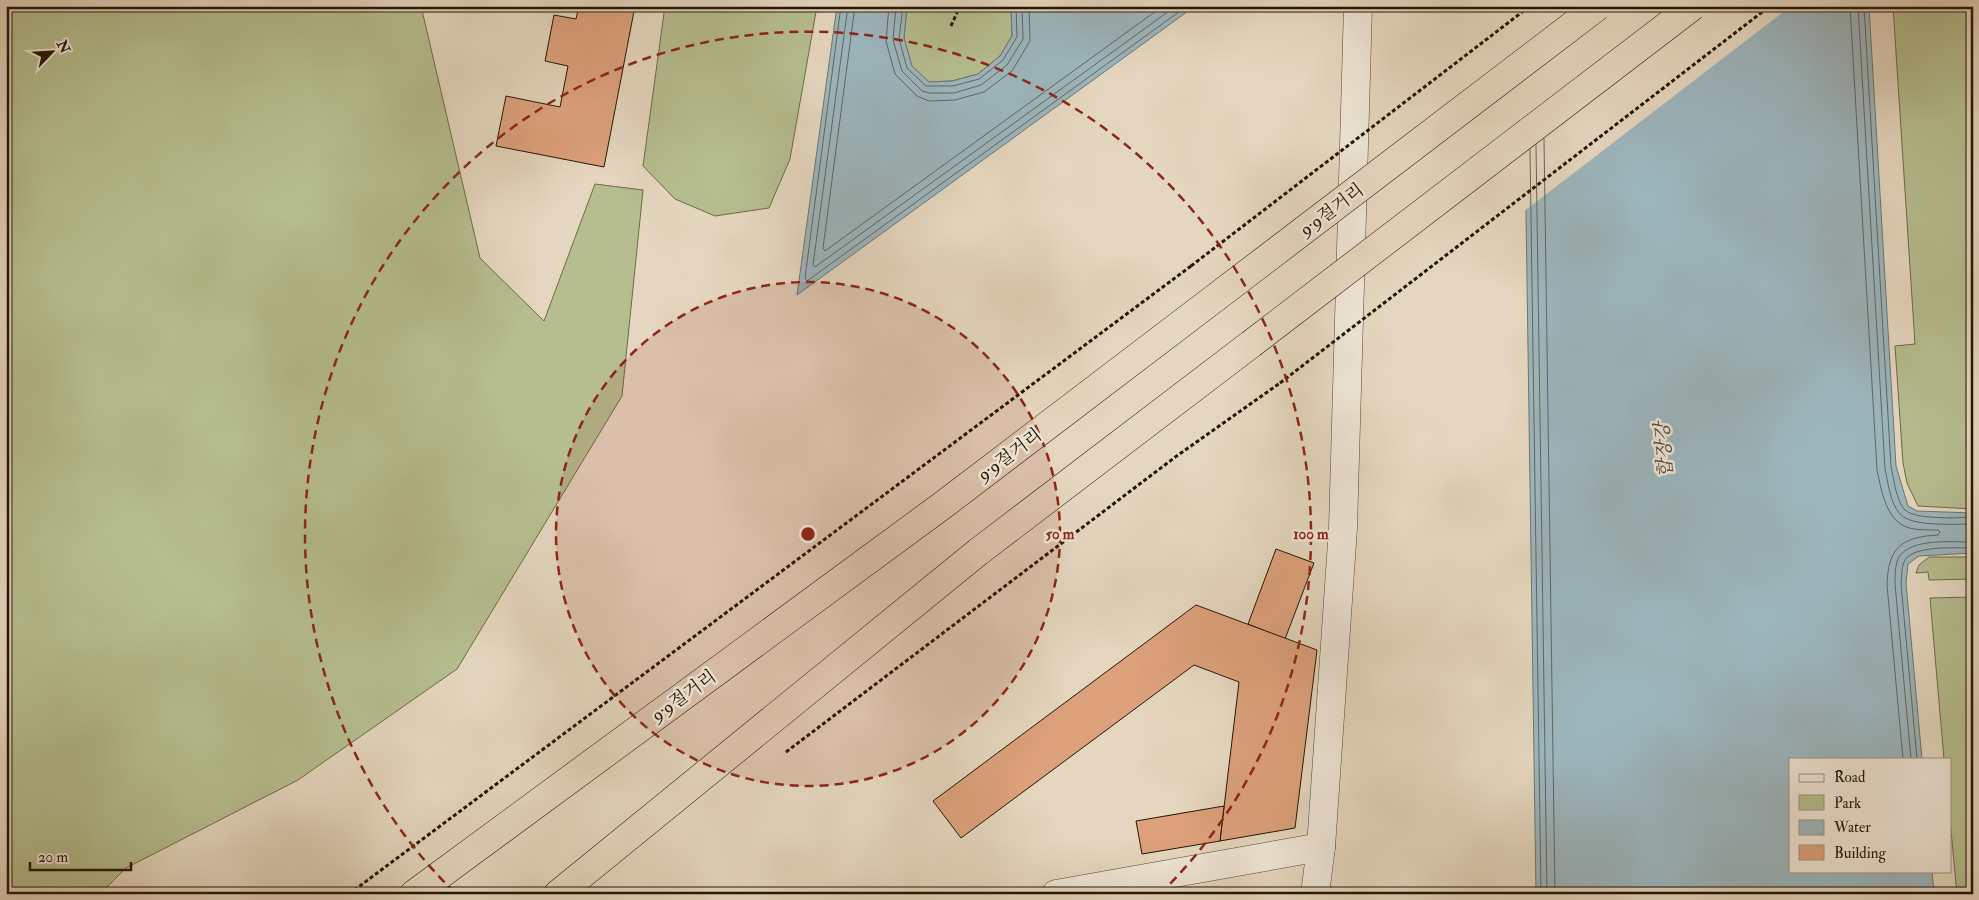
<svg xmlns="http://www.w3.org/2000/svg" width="1979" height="900" viewBox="0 0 1979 900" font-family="'IM FELL Double Pica','Noto Serif KR',serif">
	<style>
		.green { fill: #b6be90; stroke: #6c6a4a }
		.water { fill: #9cb6be; stroke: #6c7674 }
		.pier { fill: #e5d7bf }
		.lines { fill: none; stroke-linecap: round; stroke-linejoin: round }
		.shore { stroke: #606661; stroke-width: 1 }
		.building { fill: #dda17c; stroke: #231504 }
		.minor-casing { stroke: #544633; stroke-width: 29 }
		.tertiary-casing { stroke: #544633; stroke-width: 29 }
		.trunk-casing { stroke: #231504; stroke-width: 29 }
		.path { stroke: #231504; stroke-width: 3; stroke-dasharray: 4 2.5; stroke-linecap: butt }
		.minor { stroke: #eee5d5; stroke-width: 28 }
		.tertiary { stroke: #eee5d5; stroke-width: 28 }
		.trunk { stroke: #e5d7bf; stroke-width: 28 }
		.trunk-bridge-casing { stroke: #231504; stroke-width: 29; stroke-linecap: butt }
		.path-bridge { stroke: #231504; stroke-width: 3; stroke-dasharray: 4 2.5; stroke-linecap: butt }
		.trunk-bridge { stroke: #e5d7bf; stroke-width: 28 }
		.ring { fill: none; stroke: #8f2418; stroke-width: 2.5; stroke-dasharray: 9 6 }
		.labels { text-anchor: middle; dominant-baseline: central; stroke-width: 5; stroke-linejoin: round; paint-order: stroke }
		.street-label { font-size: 18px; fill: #231504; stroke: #eee5d5 }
		.water-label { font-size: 19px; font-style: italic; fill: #4d4d45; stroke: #eee5d5 }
		.centre { fill: #8f2418; stroke: #eee5d5; stroke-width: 2.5 }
		.ring-label { font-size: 15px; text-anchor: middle; font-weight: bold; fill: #8f2418; stroke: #eee5d5; stroke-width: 5; stroke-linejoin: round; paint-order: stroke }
	</style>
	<rect width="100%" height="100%" fill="#e5d7bf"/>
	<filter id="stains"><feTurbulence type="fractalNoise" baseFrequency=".004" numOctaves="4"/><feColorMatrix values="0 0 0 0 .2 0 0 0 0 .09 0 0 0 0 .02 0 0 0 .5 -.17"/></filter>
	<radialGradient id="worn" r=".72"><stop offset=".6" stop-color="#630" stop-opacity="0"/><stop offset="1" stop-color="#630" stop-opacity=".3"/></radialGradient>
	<g class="green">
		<polygon points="6,6 421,6 480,258 544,321 595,184 643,190 622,396 457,669 298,780 126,868 100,894 6,894"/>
		<polygon points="665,6 817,6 790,159 769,208 715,216 675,199 643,166"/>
		<polygon points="907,6 1011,6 1012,36 1000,56 978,74 952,81 929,82 912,67 904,38"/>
		<polygon points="1893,6 1967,6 1973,88 1973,509 1918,506 1907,483 1903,463 1895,346 1915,344"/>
		<polygon points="1929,557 1973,557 1973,579 1929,580 1928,572 1916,573 1919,565"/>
		<polygon points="1973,597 1973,894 1957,894 1950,820 1950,759 1944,759 1930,598"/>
	</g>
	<g class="water">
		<polygon points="837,6 907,6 904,38 912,66 929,82 952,81 978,74 1000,56 1012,36 1011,6 1195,6 797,295"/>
		<polygon points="1523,6 1869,6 1896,466 1908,506 1917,511 1973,513 1973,553 1919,556 1908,564 1906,583 1922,759 1790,759 1790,871 1932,871 1934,894 1536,894"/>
	</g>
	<polygon class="pier" points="1521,6 1791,6 1523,212"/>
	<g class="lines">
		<g class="shore">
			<polyline points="841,6 805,278 807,281 1187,6"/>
			<polyline points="848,6 813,265 815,267 1176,6"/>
			<polyline points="855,6 823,248 825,251 1163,6"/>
			<polyline points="889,6 886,41 895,74 917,96 929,101 955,100 984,92 1012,71 1030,41 1029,6"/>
			<polyline points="896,6 893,40 902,71 922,91 929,93 954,93 981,85 1007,65 1023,39 1022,6"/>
			<polyline points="903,6 899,39 907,68 926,86 953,86 979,79 1003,60 1017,37 1016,6"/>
			<path d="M 1850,6 L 1877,470 C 1882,492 1886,525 1914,529 C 1922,530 1930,530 1938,530 L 1940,532 L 1938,535 C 1902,537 1888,547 1887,585 L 1903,759"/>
			<path d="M 1858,6 L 1885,469 C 1888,482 1890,503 1900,514 C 1911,527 1955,524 1973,524"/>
			<path d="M 1864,6 L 1891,467 C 1894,480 1896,499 1904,509 C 1912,520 1959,518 1973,517"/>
			<polyline points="1544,139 1555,894"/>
			<polyline points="1536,145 1547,894"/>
			<polyline points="1530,149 1541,894"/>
			<path d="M 1911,759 L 1895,584 C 1895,576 1895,564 1899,557 C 1911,538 1952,542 1973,542"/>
			<path d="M 1917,759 L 1901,584 C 1902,577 1901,566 1905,560 C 1914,545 1956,548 1973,548"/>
		</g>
	</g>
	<g class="building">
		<polygon points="579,6 635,6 604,167 496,146 506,96 560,107 568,66 545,61 554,15 576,19"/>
		<polygon points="1276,549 1314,563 1285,639 1248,624"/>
		<polygon points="1196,605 1317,650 1295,828 1220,841 1239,682 1194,665 961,838 933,801"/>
		<polygon points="1224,806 1220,841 1142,854 1136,821"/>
	</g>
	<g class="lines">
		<defs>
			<polyline id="minor" points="1056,894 1321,847"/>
			<polyline id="tertiary" points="1315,894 1321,847 1343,528 1358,6"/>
			<g id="trunk">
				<polyline points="414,894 943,505 1215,298"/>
				<polyline points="558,894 978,552 1251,344"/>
			</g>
		</defs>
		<use href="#minor" class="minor-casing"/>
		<use href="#tertiary" class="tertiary-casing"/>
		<use href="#trunk" class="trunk-casing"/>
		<g class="path">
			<polyline points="951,26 960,6"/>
			<polyline points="786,752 1174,458 1280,383"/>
			<polyline points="349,894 1191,266"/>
		</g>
		<use href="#minor" class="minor"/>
		<use href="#tertiary" class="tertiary"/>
		<use href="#trunk" class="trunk"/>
		<defs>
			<g id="trunk-bridge">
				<polyline points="1215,298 1598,6"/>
				<polyline points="1251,344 1693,6"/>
			</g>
		</defs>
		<use href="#trunk-bridge" class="trunk-bridge-casing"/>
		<g class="path-bridge">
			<polyline points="1191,266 1530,6"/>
			<polyline points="1280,383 1770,6"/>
		</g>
		<use href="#trunk-bridge" class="trunk-bridge"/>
	</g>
	<circle cx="808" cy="534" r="252" fill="#8f2418" fill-opacity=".12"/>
	<g class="ring">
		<circle cx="808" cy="534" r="252"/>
		<path d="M455 893A503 503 0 1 1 1161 893"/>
	</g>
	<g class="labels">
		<g class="street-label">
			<text transform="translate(1332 210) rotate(-37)">9·9절거리</text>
			<text transform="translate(1010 455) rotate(-37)">9·9절거리</text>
			<text transform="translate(684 696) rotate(-36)">9·9절거리</text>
		</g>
		<g class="water-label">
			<text transform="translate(1664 450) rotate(-94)">합장강</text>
		</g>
	</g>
	<circle cx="808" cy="534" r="8" class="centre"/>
	<g class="ring-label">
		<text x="1060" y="539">50 m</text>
		<text x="1311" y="539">100 m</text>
	</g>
	<rect width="1979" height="900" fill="none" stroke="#e5d7bf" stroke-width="25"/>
	<rect x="8" y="8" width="1964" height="885" fill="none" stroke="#231504" stroke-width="2.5"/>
	<rect x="12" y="12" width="1954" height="875" fill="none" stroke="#231504"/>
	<rect x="1789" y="758" width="162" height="115" fill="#eee5d5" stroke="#9d9281"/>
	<rect x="1799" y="774" width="25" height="8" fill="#eee5d5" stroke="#9d9281"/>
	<text x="1834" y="782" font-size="15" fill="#231504">Road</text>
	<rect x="1799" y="795" width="25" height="15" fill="#b6be90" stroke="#9d9281"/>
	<text x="1834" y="808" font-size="15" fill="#231504">Park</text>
	<rect x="1799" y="820" width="25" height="15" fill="#9cb6be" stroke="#9d9281"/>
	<text x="1834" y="832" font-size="15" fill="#231504">Water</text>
	<rect x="1799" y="845" width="25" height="15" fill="#dda17c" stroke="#9d9281"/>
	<text x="1834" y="858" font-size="15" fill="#231504">Building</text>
	<g transform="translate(52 52) rotate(65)" stroke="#eee5d5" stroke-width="4" paint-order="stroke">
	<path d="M0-4L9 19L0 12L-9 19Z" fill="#231504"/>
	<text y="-8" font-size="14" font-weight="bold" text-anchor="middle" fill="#231504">N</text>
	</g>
	<path d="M30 862v8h101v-8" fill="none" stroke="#231504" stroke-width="2.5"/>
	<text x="38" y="862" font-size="15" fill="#231504" stroke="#eee5d5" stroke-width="4" paint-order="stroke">20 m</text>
	<rect width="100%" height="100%" filter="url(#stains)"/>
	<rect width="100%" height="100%" fill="url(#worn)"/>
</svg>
